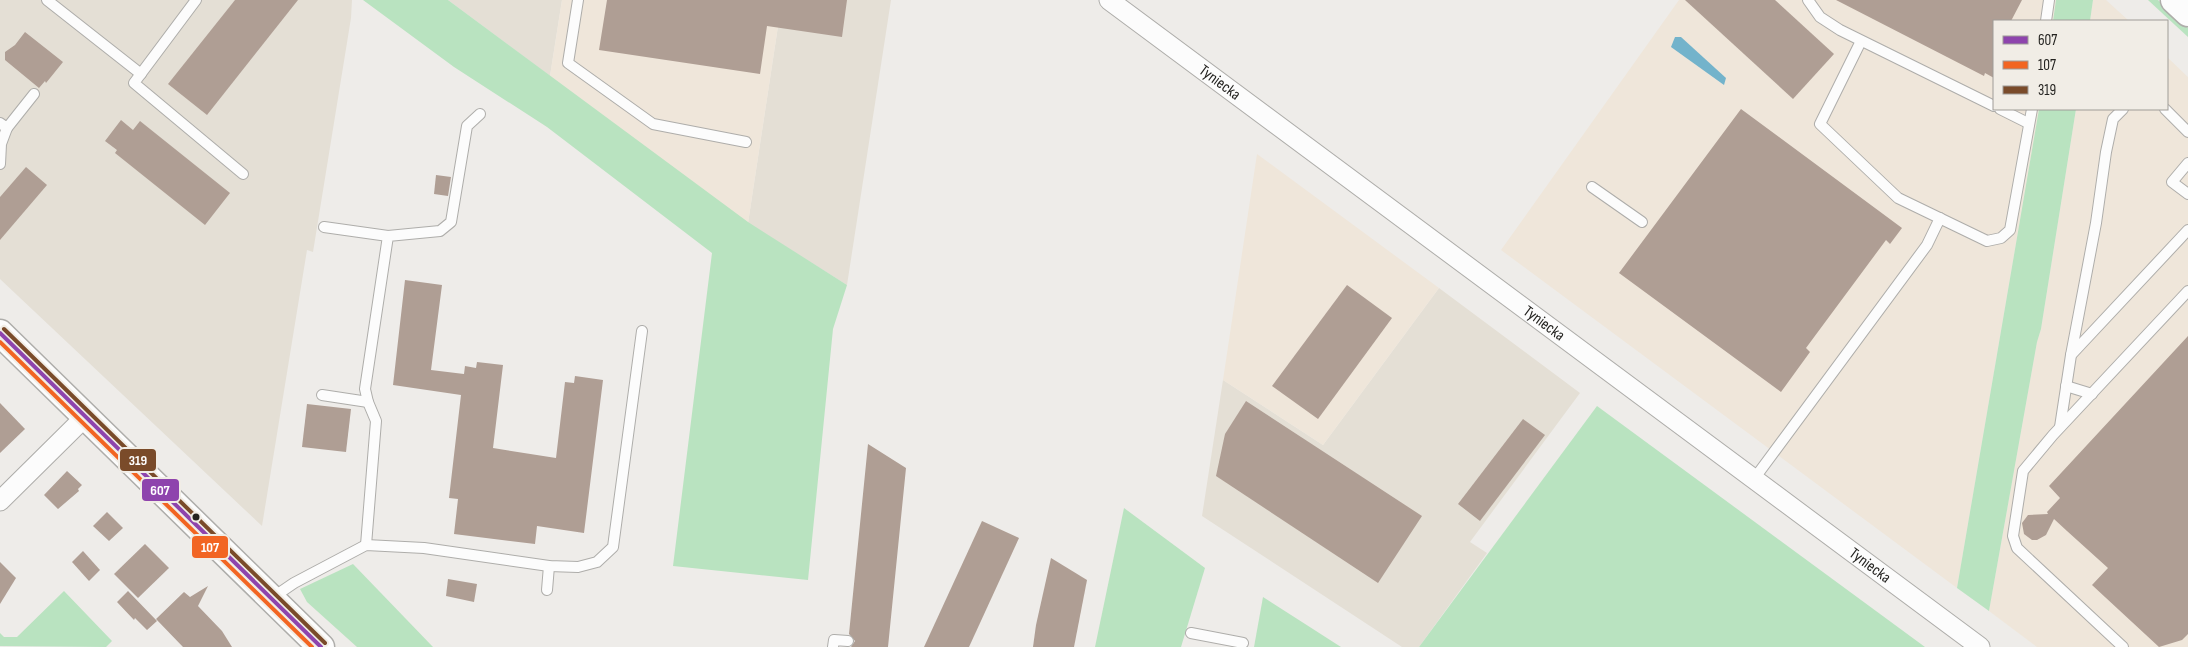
<svg xmlns="http://www.w3.org/2000/svg" width="2188" height="647" viewBox="0 0 2188 647" font-family="'Sofia Sans Condensed',sans-serif">
	<style>
		.built { fill: #e4dfd5 }
		.industrial { fill: #efe6da }
		.green { fill: #b9e3c0 }
		.water { fill: #73b3cb }
		.building { fill: #af9e94 }
		.lines { fill: none; stroke-linecap: round; stroke-linejoin: round }
		.lane-casing { stroke: #aeadaa; stroke-width: 12 }
		.street-casing { stroke: #aeadaa; stroke-width: 21 }
		.secondary-casing { stroke: #aeadaa; stroke-width: 29 }
		.lane { stroke: #fcfcfc; stroke-width: 10 }
		.street { stroke: #fcfcfc; stroke-width: 19 }
		.secondary { stroke: #fcfcfc; stroke-width: 26 }
		.bus-1-casing { stroke: #f1ede6; stroke-width: 8 }
		.bus-2-casing { stroke: #f1ede6; stroke-width: 8 }
		.bus-3-casing { stroke: #f1ede6; stroke-width: 8 }
		.bus-1 { stroke: #8e44ad; stroke-width: 4 }
		.bus-2 { stroke: #f26522; stroke-width: 4 }
		.bus-3 { stroke: #7a4b2a; stroke-width: 4 }
		.bus-dot { fill: #242320; stroke: #f1ede6; stroke-width: 2 }
		.labels { text-anchor: middle; dominant-baseline: central; stroke-width: 5; stroke-linejoin: round; paint-order: stroke }
		.street-label { font-size: 16px; fill: #242320; stroke: #f1ede6 }
		.line-badge { stroke: #f1ede6; stroke-width: 2 }
		.badge-label { font-size: 14px; text-anchor: middle; font-weight: bold; fill: #fff }
	</style>
	<rect width="100%" height="100%" fill="#eeece9"/>
	<g class="built">
		<polygon points="0,0 352,0 351,18 313,252 307,250 262,526 0,279"/>
		<polygon points="448,0 562,0 550,76"/>
		<polygon points="782,0 891,0 847,285 748,223"/>
		<polygon points="1439,288 1580,393 1470,542 1487,553 1419,647 1402,647 1202,516 1223,380 1323,445"/>
	</g>
	<g class="industrial">
		<polygon points="562,0 782,0 748,223 550,76"/>
		<polygon points="1679,0 2056,0 2053,21 1994,21 1994,109 2039,109 1957,588 1501,250"/>
		<polygon points="2093,0 2106,0 2129,21 2090,21"/>
		<polygon points="2167,57 2188,77 2188,647 2037,647 1989,611 2037,342 2041,329 2076,109 2167,109"/>
		<polygon points="1257,154 1439,288 1323,445 1223,380"/>
	</g>
	<g class="green">
		<polygon points="363,0 448,0 748,222 847,285 833,329 808,580 673,566 712,253 547,127 454,67"/>
		<polygon points="2056,0 2093,0 2090,21 2053,21"/>
		<polygon points="2148,0 2158,0 2188,28 2188,37"/>
		<polygon points="2039,109 2076,109 2041,329 2037,342 1989,611 1957,588"/>
		<polygon points="1597,406 1925,647 1419,647"/>
		<polygon points="1124,508 1205,568 1181,647 1095,647"/>
		<polygon points="353,564 433,647 357,647 307,602 300,589"/>
		<polygon points="64,591 112,641 106,647 0,646 0,633 4,637 17,637"/>
		<polygon points="1263,597 1341,647 1254,647"/>
	</g>
	<polygon class="water" points="1675,37 1681,37 1726,78 1724,85 1671,47"/>
	<g class="building">
		<polygon points="235,0 298,0 207,115 168,84"/>
		<polygon points="607,0 847,0 842,37 767,26 760,74 599,50"/>
		<polygon points="1685,0 1775,0 1834,54 1793,99"/>
		<polygon points="1836,0 2022,0 2011,21 1994,21 1994,78 1985,73 1984,76"/>
		<polygon points="25,32 63,62 46,83 45,81 39,88 5,60 5,52 15,45"/>
		<polygon points="1741,109 1902,228 1890,244 1886,240 1806,348 1810,352 1781,392 1619,273"/>
		<polygon points="121,120 133,130 140,121 230,193 205,225 115,153 117,150 105,141"/>
		<polygon points="26,167 47,185 0,240 0,197"/>
		<polygon points="436,175 451,177 448,196 434,194"/>
		<polygon points="405,280 442,285 431,370 464,374 465,366 476,368 477,362 503,365 493,448 556,458 565,382 574,383 575,376 603,380 584,533 537,526 535,544 454,534 458,499 449,498 461,395 393,385"/>
		<polygon points="1347,285 1392,318 1318,419 1272,386"/>
		<polygon points="2188,336 2188,634 2182,640 2159,647 2092,585 2108,568 2067,531 2054,519 2046,535 2037,540 2032,540 2024,534 2022,523 2028,515 2048,514 2047,512 2060,498 2049,486"/>
		<polygon points="1246,401 1422,516 1378,583 1216,476 1225,434"/>
		<polygon points="0,403 25,429 0,453"/>
		<polygon points="307,404 351,409 346,452 302,447"/>
		<polygon points="1523,419 1545,435 1480,521 1458,504"/>
		<polygon points="868,444 906,468 888,647 851,647 855,641 849,634"/>
		<polygon points="67,471 82,485 78,489 79,491 58,509 44,495"/>
		<polygon points="107,512 123,528 109,541 93,526"/>
		<polygon points="982,521 1019,538 969,647 924,647"/>
		<polygon points="145,544 169,568 138,598 114,574"/>
		<polygon points="83,551 100,570 89,581 72,562"/>
		<polygon points="1051,558 1087,580 1074,647 1033,647 1036,625"/>
		<polygon points="0,562 16,578 0,604"/>
		<polygon points="448,579 477,584 474,602 446,596"/>
		<polygon points="208,586 198,606 222,631 232,647 183,647 156,619 184,592 190,597"/>
		<polygon points="128,591 157,621 147,630 135,618 134,620 117,602"/>
	</g>
	<g class="lines">
		<defs>
			<g id="lane">
				<polyline points="47,0 141,74"/>
				<polyline points="196,0 134,83 243,174"/>
				<polyline points="578,0 568,63 653,124 746,142"/>
				<polyline points="1808,0 1820,17 1840,30 1994,106"/>
				<polyline points="2046,21 2049,0"/>
				<polyline points="1861,41 1820,124 1898,198 1987,241 2001,238 2010,230 2032,109"/>
				<polyline points="2000,109 2028,123"/>
				<polyline points="2165,109 2188,132"/>
				<polyline points="0,123 7,128 34,94"/>
				<polyline points="2188,163 2172,182 2188,194"/>
				<polyline points="0,164 1,144 7,128"/>
				<polyline points="1592,187 1642,222"/>
				<polyline points="324,227 388,236"/>
				<polyline points="2071,355 2096,223 2106,152 2113,119 2123,109"/>
				<polyline points="2066,386 2092,394"/>
				<polyline points="322,395 368,402"/>
				<polyline points="2060,427 2071,355 2188,230"/>
				<polyline points="1754,479 1927,245 1940,218"/>
				<polyline points="366,545 376,421 368,402 365,389 388,236 440,231 451,222 467,126 480,114"/>
				<polyline points="547,590 549,566"/>
				<polyline points="272,598 294,583 366,545 424,548 549,566 578,567 597,562 613,547 642,331"/>
				<polyline points="1191,633 1243,643"/>
				<polyline points="833,647 834,640 848,641"/>
				<polyline points="2123,647 2017,548 2013,536 2023,471 2053,435 2188,291"/>
			</g>
			<g id="street">
				<path id="s1" d="M 1109,0 L 1980,647"/>
				<polyline points="0,501 86,416"/>
			</g>
			<g id="secondary">
				<polyline points="2174,0 2188,13"/>
				<polyline points="0,333 321,647"/>
			</g>
		</defs>
		<use href="#lane" class="lane-casing"/>
		<use href="#street" class="street-casing"/>
		<use href="#secondary" class="secondary-casing"/>
		<use href="#lane" class="lane"/>
		<use href="#street" class="street"/>
		<use href="#secondary" class="secondary"/>
		<defs>
			<polyline id="bus-1" points="0,333 321,647"/>
			<polyline id="bus-2" points="0,342 312,647"/>
			<polyline id="bus-3" points="4,329 325,643"/>
		</defs>
		<use href="#bus-1" class="bus-1-casing"/>
		<use href="#bus-2" class="bus-2-casing"/>
		<use href="#bus-3" class="bus-3-casing"/>
		<use href="#bus-1" class="bus-1"/>
		<use href="#bus-2" class="bus-2"/>
		<use href="#bus-3" class="bus-3"/>
	</g>
	<circle class="bus-dot" cx="196" cy="517" r="4.5"/>
	<g class="labels">
		<g class="street-label">
			<text stroke="none"><textPath href="#s1" startOffset="138">Tyniecka</textPath></text>
			<text stroke="none"><textPath href="#s1" startOffset="542">Tyniecka</textPath></text>
			<text stroke="none"><textPath href="#s1" startOffset="948">Tyniecka</textPath></text>
		</g>
	</g>
	<g class="line-badge">
		<rect x="119" y="448" width="38" height="24" rx="5" fill="#7a4b2a"/>
		<rect x="141" y="478" width="39" height="24" rx="5" fill="#8e44ad"/>
		<rect x="191" y="535" width="38" height="24" rx="5" fill="#f26522"/>
	</g>
	<g class="badge-label">
		<text x="138" y="465">319</text>
		<text x="160" y="495">607</text>
		<text x="210" y="552">107</text>
	</g>
	<rect x="1993" y="20" width="175" height="90" fill="#f1ede6" stroke="#9f9c97"/>
	<rect x="2003" y="36" width="25" height="8" fill="#8e44ad" stroke="#9f9c97"/>
	<text x="2038" y="45" font-size="15" fill="#242320">607</text>
	<rect x="2003" y="61" width="25" height="8" fill="#f26522" stroke="#9f9c97"/>
	<text x="2038" y="70" font-size="15" fill="#242320">107</text>
	<rect x="2003" y="86" width="25" height="8" fill="#7a4b2a" stroke="#9f9c97"/>
	<text x="2038" y="95" font-size="15" fill="#242320">319</text>
</svg>
